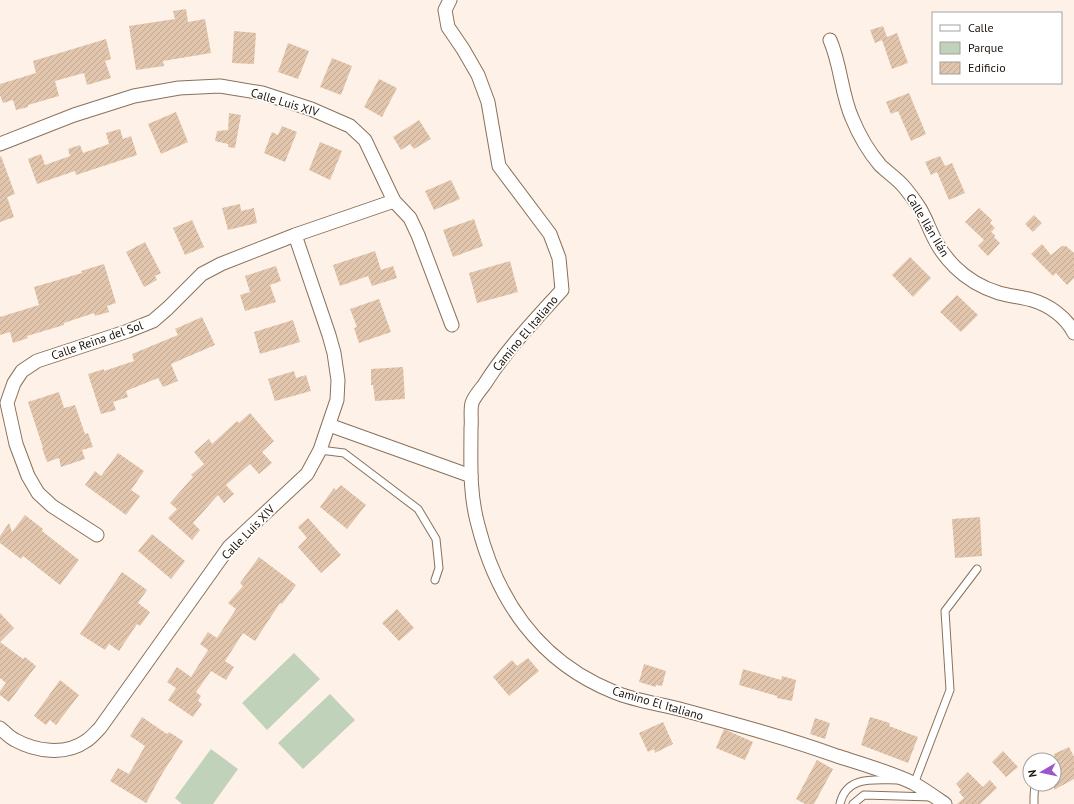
<svg xmlns="http://www.w3.org/2000/svg" width="1074" height="804" viewBox="0 0 1074 804" font-family="'PT Sans',sans-serif">
	<style>
		.green { fill: #c0d2b9 }
		.building { fill: url(#building-hatch) }
		.lines { fill: none; stroke-linecap: round; stroke-linejoin: round }
		.service-casing { stroke: #8a715a; stroke-width: 9 }
		.minor-casing { stroke: #8a715a; stroke-width: 15 }
		.service { stroke: #fff; stroke-width: 7 }
		.minor { stroke: #fff; stroke-width: 13 }
		.labels { text-anchor: middle; dominant-baseline: central; stroke-width: 3.5; stroke-linejoin: round; paint-order: stroke }
		.street-label { font-size: 12px; fill: #1c1309; stroke: #fff }
	</style>
	<defs>
		<pattern id="building-hatch" width="6" height="6" patternUnits="userSpaceOnUse"><rect width="6" height="6" fill="#e1c5ac"/><path d="M-1 1l2-2M0 6l6-6M5 7l2-2" fill="none" stroke="#c0a893"/></pattern>
	</defs>
	<rect width="100%" height="100%" fill="#fef2e8"/>
	<g class="green">
		<polygon points="294,653 320,679 267,730 242,703"/>
		<polygon points="330,694 355,720 303,769 278,743"/>
		<polygon points="211,749 238,769 213,804 182,804 175,798"/>
	</g>
	<g class="building">
		<polygon points="186,9 188,22 205,19 211,53 163,61 164,66 136,70 129,26 175,19 173,11"/>
		<polygon points="883,26 887,37 897,33 908,63 892,69 882,40 875,43 870,30"/>
		<polygon points="234,31 256,33 254,64 232,63"/>
		<polygon points="106,39 111,59 105,61 111,78 87,85 84,73 55,81 59,96 28,105 28,107 16,110 13,100 3,103 0,95 0,84 36,73 33,61"/>
		<polygon points="288,43 309,51 298,79 278,72"/>
		<polygon points="332,58 352,66 341,95 320,87"/>
		<polygon points="379,79 397,88 382,117 364,107"/>
		<polygon points="909,93 926,134 911,141 898,111 891,114 886,102"/>
		<polygon points="176,112 188,142 161,154 148,124"/>
		<polygon points="229,113 241,115 235,148 228,147 228,144 215,141 217,131 228,130"/>
		<polygon points="419,120 431,139 414,149 410,144 401,150 393,137"/>
		<polygon points="282,126 297,132 285,162 264,153 272,132 278,135"/>
		<polygon points="120,129 123,139 131,136 137,155 76,175 75,171 37,184 28,159 41,154 45,165 70,156 68,149 80,145 83,153 109,144 106,133"/>
		<polygon points="320,142 342,151 330,180 309,170"/>
		<polygon points="1,156 15,194 7,197 14,217 0,222 0,157"/>
		<polygon points="940,156 945,166 952,163 965,193 949,200 937,172 931,175 925,162"/>
		<polygon points="451,180 460,199 434,210 425,191"/>
		<polygon points="240,204 241,211 254,208 257,223 228,230 222,208"/>
		<polygon points="979,208 992,220 990,223 995,228 991,232 995,235 994,237 1000,243 988,256 978,246 984,240 965,222"/>
		<polygon points="1034,215 1042,223 1033,232 1025,224"/>
		<polygon points="474,219 483,246 453,257 443,230"/>
		<polygon points="192,220 204,247 185,255 173,228"/>
		<polygon points="145,242 161,273 155,276 157,280 144,287 126,252"/>
		<polygon points="1042,244 1051,255 1062,246 1066,246 1074,253 1074,278 1067,285 1056,273 1053,276 1031,254"/>
		<polygon points="375,251 381,270 393,266 397,278 372,286 368,276 340,286 333,265"/>
		<polygon points="910,257 931,278 913,297 892,275"/>
		<polygon points="510,261 518,292 477,303 469,273"/>
		<polygon points="104,264 116,303 107,306 109,312 95,316 94,313 64,323 64,325 27,336 28,338 13,343 10,332 0,335 0,317 39,305 34,287 82,273 81,271"/>
		<polygon points="276,266 281,281 270,285 276,302 245,311 240,295 250,292 245,276"/>
		<polygon points="957,295 978,315 961,332 940,312"/>
		<polygon points="379,299 391,332 359,343 354,328 357,327 350,309"/>
		<polygon points="202,317 215,345 171,364 178,381 163,387 158,378 126,391 128,397 113,402 116,410 101,414 88,374 104,369 104,371 134,361 132,354 178,335 175,329"/>
		<polygon points="293,320 300,342 260,354 254,332"/>
		<polygon points="403,367 405,399 375,401 373,385 371,385 371,369"/>
		<polygon points="294,371 296,378 306,375 311,391 275,401 268,379"/>
		<polygon points="59,392 64,408 75,405 85,434 88,433 93,447 82,450 85,459 61,467 59,458 47,462 42,448 43,448 28,402"/>
		<polygon points="250,413 274,441 262,452 272,463 259,474 250,464 226,485 234,494 224,503 218,495 193,523 200,530 192,540 168,518 177,509 170,503 193,477 191,475 204,464 194,452 209,439 212,444 237,421 239,423"/>
		<polygon points="118,453 144,471 131,490 140,496 126,515 85,485 95,471 101,476"/>
		<polygon points="341,485 366,505 347,529 320,507 334,488 336,490"/>
		<polygon points="25,515 43,529 42,531 79,560 60,585 23,556 21,559 0,543 0,536 9,523 12,532"/>
		<polygon points="980,517 982,556 955,558 952,519"/>
		<polygon points="308,518 341,555 321,573 298,547 307,538 298,527"/>
		<polygon points="152,534 185,561 171,579 138,551"/>
		<polygon points="259,557 296,585 282,604 280,603 255,641 243,633 225,661 234,667 226,680 211,671 196,692 201,696 198,701 202,704 193,717 168,700 176,688 167,682 177,667 191,677 208,650 200,644 208,632 217,638 236,609 228,603 243,586 240,583"/>
		<polygon points="122,572 147,590 138,603 150,612 140,626 137,624 119,651 109,644 105,650 80,634"/>
		<polygon points="397,609 414,628 399,641 382,623"/>
		<polygon points="0,613 14,628 0,642 23,659 25,657 36,666 9,702 0,695 0,691 6,683 0,678"/>
		<polygon points="528,658 539,671 509,696 493,677 512,660 517,666"/>
		<polygon points="644,664 666,671 662,686 656,685 656,687 639,682"/>
		<polygon points="743,669 781,680 782,676 796,680 792,701 777,698 777,696 739,685"/>
		<polygon points="60,680 79,695 56,725 50,720 46,725 34,716"/>
		<polygon points="142,717 167,734 169,732 183,741 162,774 146,803 110,781 118,768 129,774 145,746 130,736"/>
		<polygon points="870,717 890,723 889,726 918,737 908,763 861,745"/>
		<polygon points="815,718 830,723 825,739 810,734"/>
		<polygon points="663,722 673,744 655,753 654,749 648,752 639,733"/>
		<polygon points="724,729 753,742 745,760 716,748"/>
		<polygon points="1069,747 1074,757 1074,779 1054,790 1054,754"/>
		<polygon points="1003,751 1018,767 1006,777 992,762"/>
		<polygon points="817,760 833,769 814,804 805,804 796,799"/>
		<polygon points="968,772 983,787 990,780 997,788 980,804 957,804 964,798 959,792 961,790 956,784"/>
	</g>
	<g class="lines">
		<defs>
			<g id="service">
				<polyline points="320,450 344,453 418,509 436,539 439,568 435,580"/>
				<polyline points="914,784 950,690 945,611 977,569"/>
				<path d="M 840,804 C 846,775 875,780 898,780"/>
				<polyline points="853,804 864,795 932,797"/>
				<polyline points="1034,804 1034,796 1035,784"/>
			</g>
			<g id="minor">
				<path d="M 450,0 L 445,10 L 448,27 L 463,49 L 478,75 L 488,102 L 499,166 L 550,234 L 559,258 L 562,290 C 534,321 506,350 484,385 C 480,390 474,397 472,403 C 470,410 472,420 471,428 C 471,460 469,493 478,525 C 497,600 539,662 614,692 C 636,701 660,704 683,710 C 735,724 787,738 837,756 C 862,764 890,772 913,783 C 924,789 935,797 945,804"/>
				<path d="M 830,40 C 841,65 841,93 852,118 C 859,135 868,151 880,165 C 888,173 898,179 905,188 C 910,194 915,201 919,207 C 926,218 929,229 935,240 C 940,250 947,259 955,267 C 967,279 983,288 999,293 C 1010,296 1021,297 1032,300 C 1049,305 1066,317 1074,333"/>
				<polyline points="0,144 74,115 134,96 179,88 220,86 262,93 311,109 350,126 365,140 394,201 410,218 418,235 452,325"/>
				<polyline points="329,425 471,476"/>
				<polyline points="97,535 52,506 38,493 28,476 16,444 7,403 14,383 22,371 37,361 128,331 153,321 168,308 202,274 221,264 295,235 394,201"/>
				<path d="M 0,728 C 5,732 9,737 15,740 C 35,751 65,756 86,741 C 91,738 95,733 100,728 L 229,547 L 307,474 L 320,450 L 337,400 L 338,380 L 334,353 L 329,335 L 295,235"/>
			</g>
		</defs>
		<use href="#service" class="service-casing"/>
		<use href="#minor" class="minor-casing"/>
		<use href="#service" class="service"/>
		<use href="#minor" class="minor"/>
	</g>
	<g class="labels">
		<g class="street-label">
			<text transform="translate(285 102) rotate(17)">Calle Luis XIV</text>
			<text transform="translate(928 225) rotate(59)">Calle Ilán Ilán</text>
			<text transform="translate(525 333) rotate(-50)">Camino El Italiano</text>
			<text transform="translate(97 340) rotate(-19)">Calle Reina del Sol</text>
			<text transform="translate(248 532) rotate(-46)">Calle Luis XIV</text>
			<text transform="translate(658 703) rotate(16)">Camino El Italiano</text>
		</g>
	</g>
	<rect x="932" y="12" width="130" height="72" fill="#ffffff" stroke="#a4a19d"/>
	<rect x="940" y="25" width="20" height="6" fill="#ffffff" stroke="#a4a19d"/>
	<text x="968" y="32" font-size="12" fill="#1c1309">Calle</text>
	<rect x="940" y="42" width="20" height="12" fill="#c0d2b9" stroke="#a4a19d"/>
	<text x="968" y="52" font-size="12" fill="#1c1309">Parque</text>
	<rect x="940" y="62" width="20" height="12" fill="url(#building-hatch)" stroke="#a4a19d"/>
	<text x="968" y="72" font-size="12" fill="#1c1309">Edificio</text>
	<g transform="translate(1042 772) rotate(261)"><circle r="19" fill="#ffffff" stroke="#a4a19d"/>
	<path d="M0-3L7 15L0 10L-7 15Z" fill="#9d56ca"/>
	<text y="-6" font-size="11" font-weight="bold" text-anchor="middle" fill="#1c1309">N</text>
	</g>
</svg>
